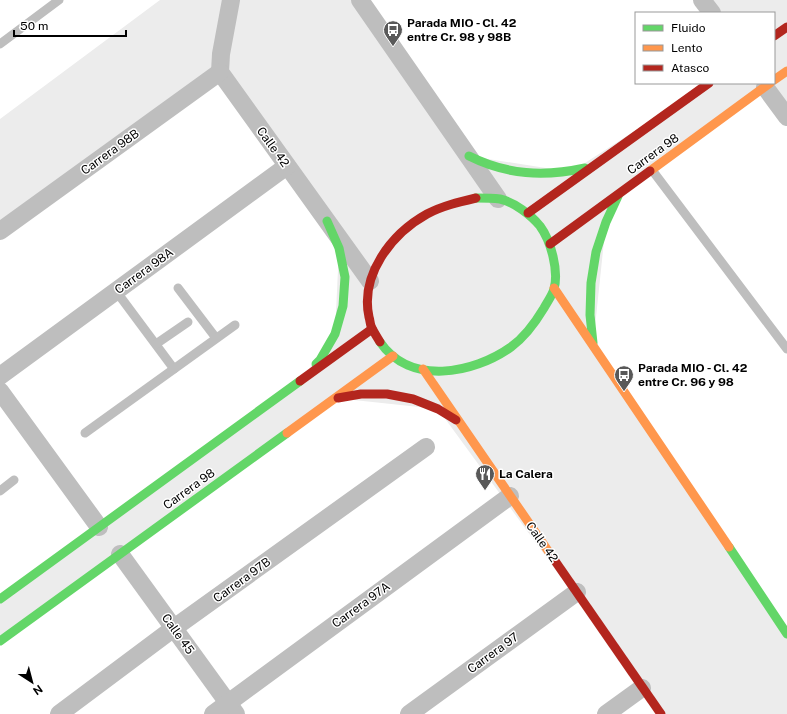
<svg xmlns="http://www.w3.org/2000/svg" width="787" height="714" viewBox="0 0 787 714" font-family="'Public Sans',sans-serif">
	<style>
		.green { fill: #ececec }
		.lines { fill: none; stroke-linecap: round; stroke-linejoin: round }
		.lane { stroke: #bebebe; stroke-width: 9 }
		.street { stroke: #bebebe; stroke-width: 18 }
		.fast { stroke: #63d668; stroke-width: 9 }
		.slow { stroke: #ff974d; stroke-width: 9 }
		.jam { stroke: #b3261e; stroke-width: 9 }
		.labels { text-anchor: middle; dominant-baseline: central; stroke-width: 3; stroke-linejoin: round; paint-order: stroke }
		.poi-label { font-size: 12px; font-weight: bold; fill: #000; stroke: #fff; text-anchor: start }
		.street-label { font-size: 12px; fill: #000; stroke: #fff }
	</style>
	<rect width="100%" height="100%" fill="#fff"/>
	<polygon class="green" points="160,0 360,0 469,156 571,172 709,83 774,83 774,13 712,13 702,0 787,0 787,117 765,87 620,193 606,222 593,346 787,634 787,714 661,714 438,409 335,398 0,641 0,599 300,381 335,334 339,248 220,73 0,231 0,119"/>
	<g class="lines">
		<g class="lane">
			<polyline points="0,44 59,0"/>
			<polyline points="652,170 787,349"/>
			<polyline points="178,288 216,338"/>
			<polyline points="116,291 174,369"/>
			<polyline points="156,344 188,322"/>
			<polyline points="85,433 235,325"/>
			<polyline points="0,491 14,480"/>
		</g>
		<g class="street">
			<polyline points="231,0 221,54 220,72 370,281"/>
			<polyline points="360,0 498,199"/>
			<polyline points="702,0 712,13"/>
			<polyline points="765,87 787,117"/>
			<polyline points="0,231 220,72"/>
			<polyline points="0,376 287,166"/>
			<polyline points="0,391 99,527"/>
			<polyline points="120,554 236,714"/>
			<polyline points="59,714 174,628 426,447"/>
			<polyline points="213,714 510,496"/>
			<polyline points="409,714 577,592"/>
			<polyline points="606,714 642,688"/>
		</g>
		<g class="fast">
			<path d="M 469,156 C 507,175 544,177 585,168"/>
			<path d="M 380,342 C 410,386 473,374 511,347 C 525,337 535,323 544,308 C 547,302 552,296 554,289 C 559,271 551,241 540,226 C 531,215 514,202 500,199 C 492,198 484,198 476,198"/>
			<polyline points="593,343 590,315 591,283 596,252 606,222 618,196"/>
			<polyline points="316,364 320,360 335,334 343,306 345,277 339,248 327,221"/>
			<polyline points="729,547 787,634"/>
			<polyline points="0,599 300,381"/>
			<polyline points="0,641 287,433"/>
		</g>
		<g class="slow">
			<polyline points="774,80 787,71"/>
			<polyline points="650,171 770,83"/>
			<polyline points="554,288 729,547"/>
			<polyline points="423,369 553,558"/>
			<polyline points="287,433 393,356"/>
		</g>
		<g class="jam">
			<polyline points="774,36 787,27"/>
			<polyline points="528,213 709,83"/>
			<polyline points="550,244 650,171"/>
			<path d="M 380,342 C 377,337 373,331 371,326 C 370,323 370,320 369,317 C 360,275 391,234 427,214 C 442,206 459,202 476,198"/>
			<polyline points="300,381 372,329"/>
			<polyline points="338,398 361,394 387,394 413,399 438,409 456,420"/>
			<polyline points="553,558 661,714"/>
		</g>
	</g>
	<defs>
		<symbol id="bus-pin" viewBox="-11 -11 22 30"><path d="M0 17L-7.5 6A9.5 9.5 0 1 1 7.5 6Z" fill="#595959" stroke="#fff"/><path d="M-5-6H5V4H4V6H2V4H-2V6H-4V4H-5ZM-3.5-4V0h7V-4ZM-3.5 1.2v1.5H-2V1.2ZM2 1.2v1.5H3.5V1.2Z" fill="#fff"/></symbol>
		<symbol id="restaurant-pin" viewBox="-11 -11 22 30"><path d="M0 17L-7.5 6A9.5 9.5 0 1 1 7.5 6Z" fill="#595959" stroke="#fff"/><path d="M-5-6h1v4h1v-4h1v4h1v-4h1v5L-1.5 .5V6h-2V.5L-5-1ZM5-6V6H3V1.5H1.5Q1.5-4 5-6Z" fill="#fff"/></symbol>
	</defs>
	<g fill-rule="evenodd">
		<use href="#bus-pin" x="382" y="19" width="22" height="30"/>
		<use href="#bus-pin" x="613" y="364" width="22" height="30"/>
		<use href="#restaurant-pin" x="474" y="463" width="22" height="30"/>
	</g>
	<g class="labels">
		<g class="poi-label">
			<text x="407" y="23">Parada MIO - Cl. 42<tspan x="407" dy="14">entre Cr. 98 y 98B</tspan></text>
			<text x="638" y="368">Parada MIO - Cl. 42<tspan x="638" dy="14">entre Cr. 96 y 98</tspan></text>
			<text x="499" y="474">La Calera</text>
		</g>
		<g class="street-label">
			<text transform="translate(273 147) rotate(54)">Calle 42</text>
			<text transform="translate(110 152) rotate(-36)">Carrera 98B</text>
			<text transform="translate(653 154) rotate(-36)">Carrera 98</text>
			<text transform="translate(144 271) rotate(-36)">Carrera 98A</text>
			<text transform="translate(189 489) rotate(-36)">Carrera 98</text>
			<text transform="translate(542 542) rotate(55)">Calle 42</text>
			<text transform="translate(242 580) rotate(-36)">Carrera 97B</text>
			<text transform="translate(361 605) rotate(-36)">Carrera 97A</text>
			<text transform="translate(178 634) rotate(54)">Calle 45</text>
			<text transform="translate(493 653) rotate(-36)">Carrera 97</text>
		</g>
	</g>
	<rect x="635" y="12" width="140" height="72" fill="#ffffff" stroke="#999999"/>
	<rect x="643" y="25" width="20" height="6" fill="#63d668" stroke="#999999"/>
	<text x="671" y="32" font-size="12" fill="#000000">Fluido</text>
	<rect x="643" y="45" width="20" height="6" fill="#ff974d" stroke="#999999"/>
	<text x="671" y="52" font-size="12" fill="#000000">Lento</text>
	<rect x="643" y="65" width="20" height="6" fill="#b3261e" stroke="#999999"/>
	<text x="671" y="72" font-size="12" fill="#000000">Atasco</text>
	<g transform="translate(32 682) rotate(144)" stroke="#ffffff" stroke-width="3" paint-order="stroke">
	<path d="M0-3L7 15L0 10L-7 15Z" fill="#000000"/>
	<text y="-6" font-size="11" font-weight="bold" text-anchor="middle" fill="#000000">N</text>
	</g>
	<path d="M14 30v6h112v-6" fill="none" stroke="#000000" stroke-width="2"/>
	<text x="20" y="30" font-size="12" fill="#000000" stroke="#ffffff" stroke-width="3" paint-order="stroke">50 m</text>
</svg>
